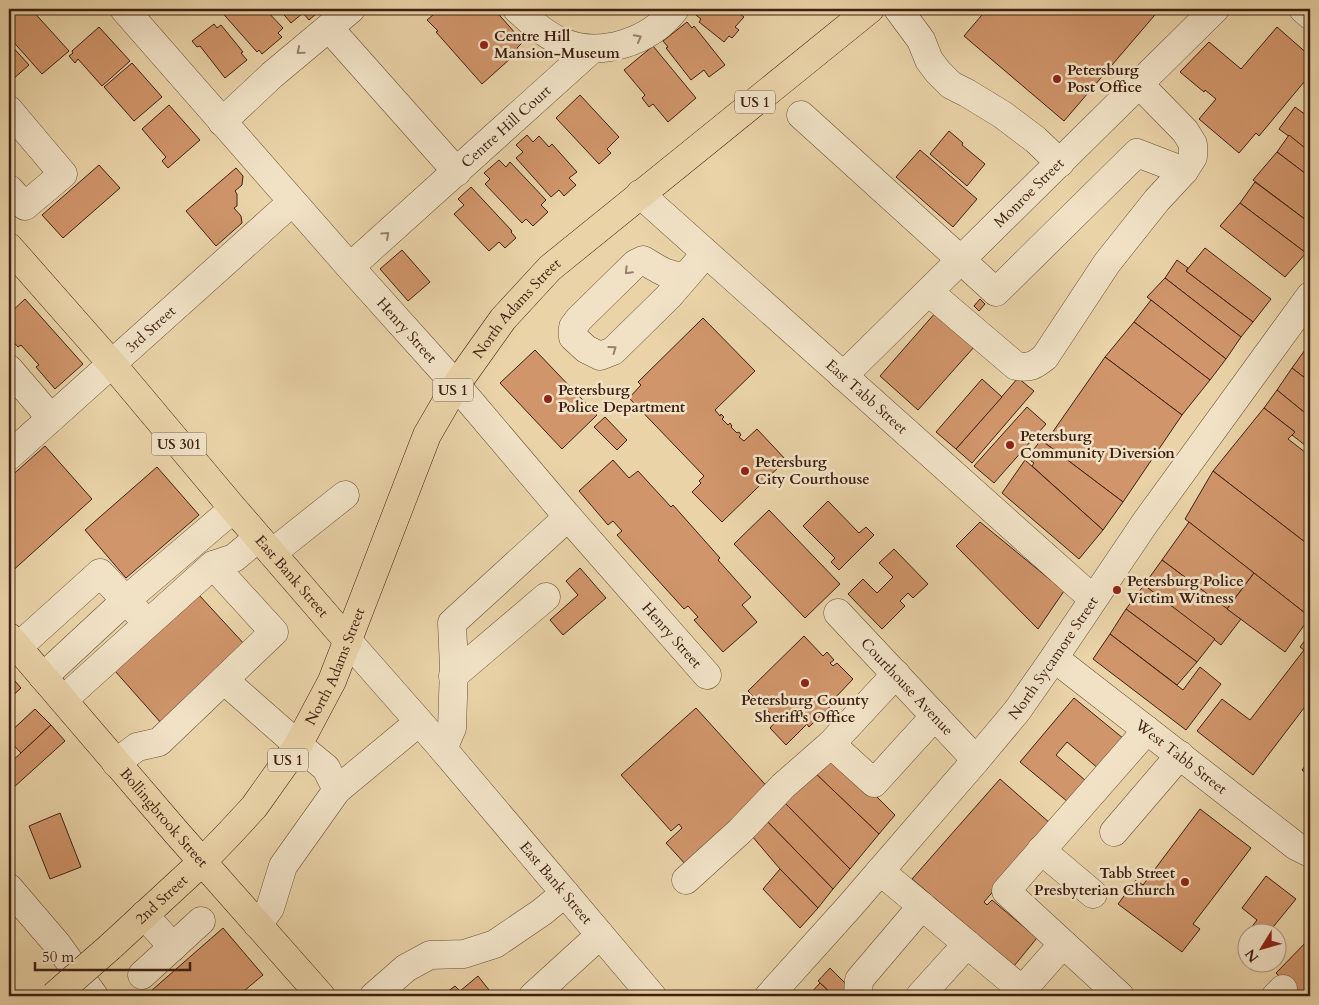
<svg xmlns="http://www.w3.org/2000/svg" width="1319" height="1005" viewBox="0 0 1319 1005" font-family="Cardo,serif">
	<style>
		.building { fill: #d0956a; stroke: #3f2012 }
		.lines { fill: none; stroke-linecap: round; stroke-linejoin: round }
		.minor-casing { stroke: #6a4d37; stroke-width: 29 }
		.major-casing { stroke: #3f2012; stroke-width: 29 }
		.minor { stroke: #f1e2c6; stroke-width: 28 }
		.major { stroke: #e9d3a7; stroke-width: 28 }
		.major-bridge-casing { stroke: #3f2012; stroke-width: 29; stroke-linecap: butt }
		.major-bridge { stroke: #e9d3a7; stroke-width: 28 }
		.oneway { stroke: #98816c }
		.poi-dot { fill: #8f2418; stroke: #f1e2c6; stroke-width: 2 }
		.labels { text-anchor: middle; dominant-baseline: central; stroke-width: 5; stroke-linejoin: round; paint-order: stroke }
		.shield { fill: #f1e2c6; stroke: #745a48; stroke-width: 1 }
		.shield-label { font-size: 14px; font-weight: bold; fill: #3f2012 }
		.poi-label { font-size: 15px; font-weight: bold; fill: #3f2012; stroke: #f1e2c6; text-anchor: start }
		.street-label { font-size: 15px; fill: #3f2012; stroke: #f1e2c6 }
	</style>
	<rect width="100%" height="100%" fill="#e9d3a7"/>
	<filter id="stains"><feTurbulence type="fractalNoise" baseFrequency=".004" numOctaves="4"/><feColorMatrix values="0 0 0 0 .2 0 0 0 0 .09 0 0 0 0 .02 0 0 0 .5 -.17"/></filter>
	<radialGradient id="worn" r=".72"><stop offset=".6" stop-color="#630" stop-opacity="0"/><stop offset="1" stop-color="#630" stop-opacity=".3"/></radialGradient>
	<g class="building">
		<polygon points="9,9 31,9 69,51 42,74 9,37"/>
		<polygon points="219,9 265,9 283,28 278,33 282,37 262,54 259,50 257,52"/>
		<polygon points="279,9 322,9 309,20 303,13 291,23"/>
		<polygon points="440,9 494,9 523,42 517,48 520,50 482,84 436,32 438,31 427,20"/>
		<polygon points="701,9 734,9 744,17 735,27 739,30 732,38 729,36 724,42 699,22 701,19 696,15"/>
		<polygon points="987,9 1160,9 1064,121 964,36"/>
		<polygon points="687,22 692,28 694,26 725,65 709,77 704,70 691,80 666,48 668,47 663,41"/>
		<polygon points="214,24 217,28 221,25 243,52 241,53 247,60 225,78 200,46 197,47 192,41"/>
		<polygon points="99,27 130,61 102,86 78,59 75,63 69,56 73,53 72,51"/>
		<polygon points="1277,27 1310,56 1310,82 1308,85 1304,82 1259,136 1256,133 1239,153 1199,119 1216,99 1205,90 1204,92 1180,72 1209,42 1241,69"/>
		<polygon points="9,43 29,65 12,80 9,76"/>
		<polygon points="653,46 696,98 668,122 653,104 649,107 642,98 645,95 624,70"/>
		<polygon points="132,63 162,97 134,121 104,87"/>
		<polygon points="580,95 619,137 607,149 611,153 599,164 556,118"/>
		<polygon points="169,105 200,140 168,168 162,161 166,157 142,129"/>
		<polygon points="1295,107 1310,118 1310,152 1279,129"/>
		<polygon points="949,131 963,143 962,145 985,164 967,186 930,154"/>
		<polygon points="527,135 533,142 539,136 549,147 552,144 577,172 569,178 576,185 564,196 559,190 551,197 516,158 523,152 516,145"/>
		<polygon points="1289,135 1310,152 1310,177 1277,152"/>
		<polygon points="920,150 977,199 953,227 896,177"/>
		<polygon points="1277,152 1310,177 1310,223 1253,180"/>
		<polygon points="499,160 506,167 510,162 546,200 541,205 548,212 533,226 526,219 522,223 485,184 490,179 484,173"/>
		<polygon points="99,165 120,188 63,238 42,215"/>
		<polygon points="236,168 243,176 242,185 235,191 237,194 237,206 234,208 241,216 242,223 216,246 186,211"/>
		<polygon points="1255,182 1310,223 1310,247 1306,253 1240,203"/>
		<polygon points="471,187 512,231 511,232 516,238 505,248 499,242 489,251 454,214 464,205 458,199"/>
		<polygon points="1240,203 1306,253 1285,277 1220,226"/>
		<polygon points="1205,248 1271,299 1253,322 1186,271"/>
		<polygon points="402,250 430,282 408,301 380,269"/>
		<polygon points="1177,260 1188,268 1186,271 1253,322 1241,337 1165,278"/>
		<polygon points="1165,278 1241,337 1226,359 1147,297"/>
		<polygon points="25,299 83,364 55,389 36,367 39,365 21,345 18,347 9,337 9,314"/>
		<polygon points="980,299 985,304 979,311 974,306"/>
		<polygon points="1151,300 1226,359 1210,380 1134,322"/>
		<polygon points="936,312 975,346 918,410 880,376"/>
		<polygon points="703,318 755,371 715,410 720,416 721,414 724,417 722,419 728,425 730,423 732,426 731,427 737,433 739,432 741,435 739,437 744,441 757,429 786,460 722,522 692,492 701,483 699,481 704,476 629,398 641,385 638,382"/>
		<polygon points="1134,322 1210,380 1182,415 1105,357"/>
		<polygon points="1310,343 1310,382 1292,368"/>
		<polygon points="535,350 597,415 562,449 500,383"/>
		<polygon points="1105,357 1182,415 1123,502 1045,443"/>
		<polygon points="1292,368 1310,382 1310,417 1277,390"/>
		<polygon points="1018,378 1034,391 972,463 956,449"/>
		<polygon points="982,379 1002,397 956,449 936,432"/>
		<polygon points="1277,390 1310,417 1310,449 1292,435 1295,432 1264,408"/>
		<polygon points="1027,407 1046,424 994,483 974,466"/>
		<polygon points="1264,408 1295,432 1288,439 1310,456 1310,546 1213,471"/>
		<polygon points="605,417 627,440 617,450 594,427"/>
		<polygon points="1041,440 1123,502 1103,530 1032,466 1034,463 1027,458"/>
		<polygon points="45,446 92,499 9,574 9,478"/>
		<polygon points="613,460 629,478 638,471 671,507 673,505 720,558 718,560 751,597 742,605 757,622 723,652 694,620 698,617 688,606 684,609 617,535 622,531 613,521 608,525 579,491"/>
		<polygon points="1025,460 1103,530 1079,559 1002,493"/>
		<polygon points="157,467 199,515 126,578 85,530"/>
		<polygon points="1213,471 1310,546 1310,617 1185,519"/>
		<polygon points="828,501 859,533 866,527 874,535 839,570 831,562 835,558 803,526"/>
		<polygon points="769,510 840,584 805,618 734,544"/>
		<polygon points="980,522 1064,591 1038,629 956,546"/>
		<polygon points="1189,522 1254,573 1227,609 1162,560"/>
		<polygon points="894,549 928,584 913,598 908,593 900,601 905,606 882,629 848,594 863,579 877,593 893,577 879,563"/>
		<polygon points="1162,560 1241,619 1221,645 1144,585"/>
		<polygon points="580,568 606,598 563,635 550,620 578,595 566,581"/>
		<polygon points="1254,573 1310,617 1285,652 1227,609"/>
		<polygon points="1144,585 1215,639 1197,662 1126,609"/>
		<polygon points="199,595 246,646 162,724 115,671"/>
		<polygon points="1126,609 1197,662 1177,685 1110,634"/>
		<polygon points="1110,634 1183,690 1200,667 1221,684 1186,730 1093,659"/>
		<polygon points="804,636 823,656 827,652 834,660 830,663 833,666 837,663 853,679 833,700 835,702 809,727 807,724 786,745 770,728 777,720 748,691"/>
		<polygon points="1306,639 1310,643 1310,700 1253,775 1197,731 1222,699 1250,720 1304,650 1300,647"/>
		<polygon points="9,674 21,688 9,699"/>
		<polygon points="1074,698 1124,739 1099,769 1067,742 1056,755 1086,781 1068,802 1020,762"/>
		<polygon points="696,708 772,792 687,866 666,843 682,828 679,824 671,831 621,775"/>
		<polygon points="35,709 51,725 21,753 9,740 9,733"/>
		<polygon points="51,725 65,741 13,788 9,783 9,764"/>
		<polygon points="834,754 895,815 879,834 815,773"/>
		<polygon points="1310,760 1310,777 1302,770"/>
		<polygon points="812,770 879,834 850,869 780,798"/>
		<polygon points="1000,779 1051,824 984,902 987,905 992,900 1037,938 1014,966 912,879"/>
		<polygon points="780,798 850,869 833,889 761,815"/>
		<polygon points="1200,809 1251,848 1193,924 1200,929 1182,952 1118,904 1136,880 1143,885"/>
		<polygon points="60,813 81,867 50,879 29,826"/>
		<polygon points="761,815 833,889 818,908 780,869 746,829"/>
		<polygon points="780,869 818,908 800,928 763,889"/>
		<polygon points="1266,876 1296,899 1269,932 1255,932 1250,929 1257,920 1242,908"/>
		<polygon points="223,928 263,975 238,996 155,996 151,991"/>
		<polygon points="1310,938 1310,990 1304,996 1300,996 1276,973"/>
		<polygon points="830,968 855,993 852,996 834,996 818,981"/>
		<polygon points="478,976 489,990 482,996 442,996 455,986 460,991"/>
		<polygon points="820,983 834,996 808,996"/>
	</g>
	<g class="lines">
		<defs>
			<g id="minor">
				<path id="s1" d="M 124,9 L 350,267 L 456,385 L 568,517 L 707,675"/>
				<path d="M 517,9 C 530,21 544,34 560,41 C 599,59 650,42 675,9"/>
				<polyline points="898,9 921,40 929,60 938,72 951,85 967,93 1003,115 1036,140 1060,163"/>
				<polyline points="1303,9 1310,15"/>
				<polyline points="329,28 457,172"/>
				<polyline points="9,110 63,174 25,206 9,189"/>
				<polyline points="801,115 961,260 996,292 1137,153 1184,171"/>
				<polyline points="222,122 272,75 351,9"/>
				<path id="s2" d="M 640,194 L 1093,599"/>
				<path id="s3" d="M 350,267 L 592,49"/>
				<path d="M 686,276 C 668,277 658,269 643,260 L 635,264 L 579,319 L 573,327 L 573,337 L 586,349 L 600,356 L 613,351 L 669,296 L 706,253"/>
				<path d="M 929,292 L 1016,366 C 1030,368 1034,366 1045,357 L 1107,263 L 1157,200 L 1184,171 L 1193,157 L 1193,144 L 1185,131 L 1139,84"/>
				<polyline points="9,369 51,418"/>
				<path id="s4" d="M 843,376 L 1215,9"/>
				<path id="s5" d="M 9,456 L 292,202"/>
				<polyline points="272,553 345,495"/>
				<path id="s6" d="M 838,613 L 976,760"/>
				<path id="s7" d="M 348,641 L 443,749 L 652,996"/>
				<polyline points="18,647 100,573 138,613"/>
				<path id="s8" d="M 1054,658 L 1296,846 L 1310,853"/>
				<polyline points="453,676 546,597"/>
				<polyline points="43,677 126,600 233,509"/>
				<polyline points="224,680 298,745 326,768 337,790"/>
				<polyline points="63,700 213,565 234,558 258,538"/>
				<polyline points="831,744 874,783 935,716"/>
				<polyline points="443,749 452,728 454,668 452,623 568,517"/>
				<polyline points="116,763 137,747 159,742 274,632 213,565"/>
				<polyline points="1114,832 1180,755"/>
				<polyline points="1041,850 1093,894"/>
				<polyline points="880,871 1022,990"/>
				<polyline points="686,880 740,831 783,786 831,744 896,674"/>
				<polyline points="9,888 57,944 94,996"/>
				<polyline points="144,915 173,947"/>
				<polyline points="258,925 270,908 283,866 337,790 419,722"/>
				<polyline points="142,975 201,921"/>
				<polyline points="374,996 406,968 430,955 464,954 495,944 542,912 565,893"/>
				<polyline points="533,996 600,935"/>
				<path id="s9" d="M 769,996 L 850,906 L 976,760 L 1017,711 L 1054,658 L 1145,523 L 1310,296"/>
				<polyline points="858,996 859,980 922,906"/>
				<polyline points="920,996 967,944"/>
				<polyline points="1017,996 1063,944"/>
				<polyline points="1120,996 1006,891 1147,730"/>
				<polyline points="1276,996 1283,989"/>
			</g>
			<g id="major">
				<path id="s10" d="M 9,247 L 112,364 L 232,507 L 348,641"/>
				<path id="s11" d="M 9,637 L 176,832 L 321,996"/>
				<path id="s12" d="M 110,947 L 202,862 L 229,834 L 254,807 L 298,745 L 332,681 L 427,435 L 456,385 L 503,319 L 550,268 L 870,9"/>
			</g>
		</defs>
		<use href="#minor" class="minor-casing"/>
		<use href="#major" class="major-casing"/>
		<use href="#minor" class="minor"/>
		<use href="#major" class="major"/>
		<defs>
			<polyline id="major-bridge" points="54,996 110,947"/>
		</defs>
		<use href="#major-bridge" class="major-bridge-casing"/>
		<use href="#major-bridge" class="major-bridge"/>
	</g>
	<defs><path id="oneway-chevron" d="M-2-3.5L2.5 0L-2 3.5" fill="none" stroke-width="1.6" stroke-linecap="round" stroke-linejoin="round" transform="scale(1.25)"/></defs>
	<g class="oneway">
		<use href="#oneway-chevron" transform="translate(638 38) rotate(-28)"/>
		<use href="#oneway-chevron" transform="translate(300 51) rotate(140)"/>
		<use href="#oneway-chevron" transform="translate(386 235) rotate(-42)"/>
		<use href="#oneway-chevron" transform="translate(628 271) rotate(135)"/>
		<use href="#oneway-chevron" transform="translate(613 349) rotate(-36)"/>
	</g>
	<g class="poi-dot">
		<circle cx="484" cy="45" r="5"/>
		<circle cx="1057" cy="79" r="5"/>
		<circle cx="548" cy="399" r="5"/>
		<circle cx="1010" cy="445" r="5"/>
		<circle cx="745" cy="471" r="5"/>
		<circle cx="1117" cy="590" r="5"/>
		<circle cx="805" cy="683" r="5"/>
		<circle cx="1185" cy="882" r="5"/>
	</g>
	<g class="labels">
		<g class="shield">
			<rect x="735" y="90.5" width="40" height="23" rx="4"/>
			<rect x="433" y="378.5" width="40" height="23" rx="4"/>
			<rect x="151.5" y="432.5" width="55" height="23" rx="4"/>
			<rect x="268" y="748.5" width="40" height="23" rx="4"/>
		</g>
		<g class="shield-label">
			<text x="755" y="102">US 1</text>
			<text x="453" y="390">US 1</text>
			<text x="179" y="444">US 301</text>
			<text x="288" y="760">US 1</text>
		</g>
		<g class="poi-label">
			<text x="494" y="36">Centre Hill<tspan x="494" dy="17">Mansion-Museum</tspan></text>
			<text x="1067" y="70">Petersburg<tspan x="1067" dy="17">Post Office</tspan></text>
			<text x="558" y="390">Petersburg<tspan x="558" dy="17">Police Department</tspan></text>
			<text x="1020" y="436">Petersburg<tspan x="1020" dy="17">Community Diversion</tspan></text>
			<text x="755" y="462">Petersburg<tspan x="755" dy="17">City Courthouse</tspan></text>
			<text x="1127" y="581">Petersburg Police<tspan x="1127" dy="17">Victim Witness</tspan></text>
			<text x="805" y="700" text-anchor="middle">Petersburg County<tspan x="805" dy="17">Sheriff's Office</tspan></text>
			<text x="1175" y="873" text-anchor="end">Tabb Street<tspan x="1175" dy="17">Presbyterian Church</tspan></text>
		</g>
		<g class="street-label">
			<text stroke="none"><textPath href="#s3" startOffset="210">Centre Hill Court</textPath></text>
			<text stroke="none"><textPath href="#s4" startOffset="261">Monroe Street</textPath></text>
			<text stroke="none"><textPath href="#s12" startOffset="769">North Adams Street</textPath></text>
			<text stroke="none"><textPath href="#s5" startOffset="190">3rd Street</textPath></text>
			<text stroke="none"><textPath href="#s1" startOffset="428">Henry Street</textPath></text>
			<text stroke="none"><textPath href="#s2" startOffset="304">East Tabb Street</textPath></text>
			<text stroke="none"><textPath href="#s10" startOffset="434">East Bank Street</textPath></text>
			<text stroke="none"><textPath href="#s1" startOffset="832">Henry Street</textPath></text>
			<text stroke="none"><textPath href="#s9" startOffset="442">North Sycamore Street</textPath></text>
			<text stroke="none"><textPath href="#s12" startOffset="364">North Adams Street</textPath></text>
			<text stroke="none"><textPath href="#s6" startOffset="101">Courthouse Avenue</textPath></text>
			<text stroke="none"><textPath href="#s8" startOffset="161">West Tabb Street</textPath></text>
			<text stroke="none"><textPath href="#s11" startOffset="238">Bollingbrook Street</textPath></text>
			<text stroke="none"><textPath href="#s7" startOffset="319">East Bank Street</textPath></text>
			<text stroke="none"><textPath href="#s12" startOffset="70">2nd Street</textPath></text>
		</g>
	</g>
	<rect width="1319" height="1005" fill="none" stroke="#e9d3a7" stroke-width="30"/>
	<rect x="10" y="10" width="1299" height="985" fill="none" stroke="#3f2012" stroke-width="2.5"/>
	<rect x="15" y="15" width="1289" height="975" fill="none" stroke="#3f2012"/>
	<g transform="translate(1262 948) rotate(233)"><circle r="24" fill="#f1e2c6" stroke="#aa947e"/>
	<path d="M0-4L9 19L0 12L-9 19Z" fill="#8f2418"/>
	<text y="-8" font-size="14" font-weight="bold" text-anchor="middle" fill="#3f2012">N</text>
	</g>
	<path d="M35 962v8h155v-8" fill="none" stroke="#3f2012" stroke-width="2.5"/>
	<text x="42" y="962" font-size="15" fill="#3f2012" stroke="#f1e2c6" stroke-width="4" paint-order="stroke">50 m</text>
	<rect width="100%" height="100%" filter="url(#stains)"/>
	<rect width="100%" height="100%" fill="url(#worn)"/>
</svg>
